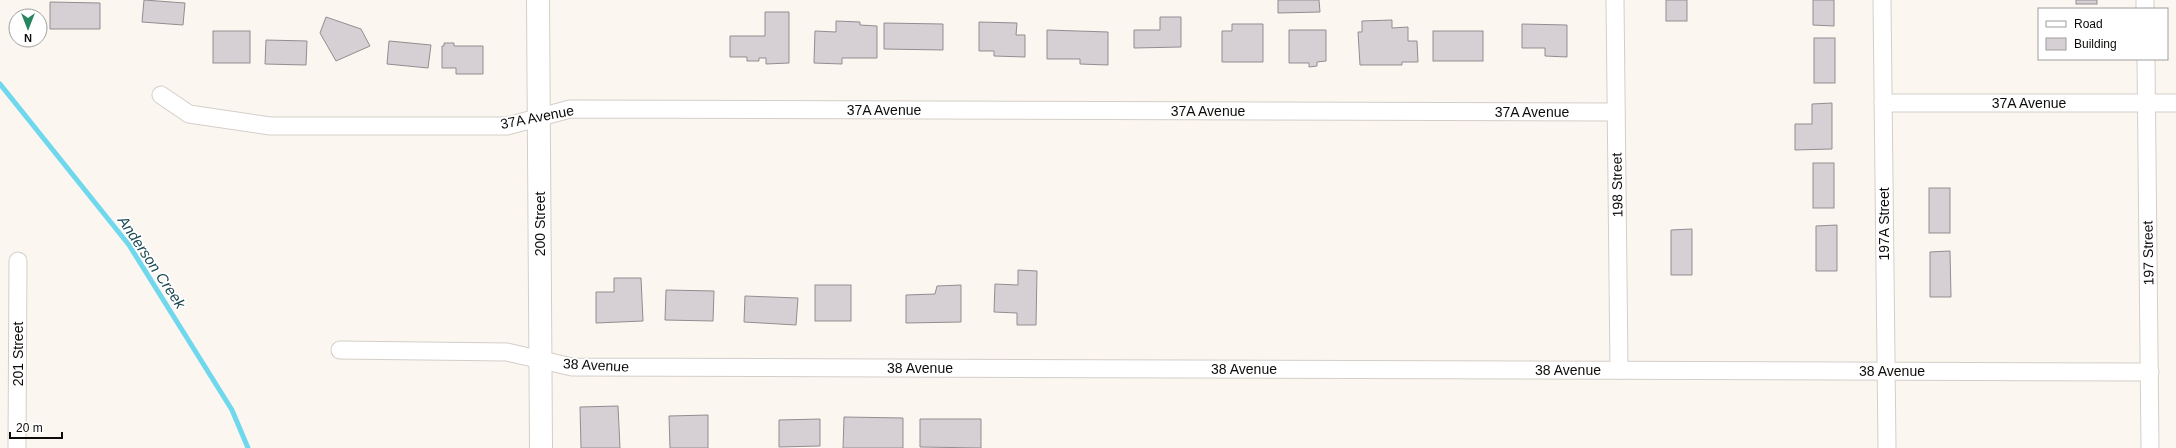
<svg xmlns="http://www.w3.org/2000/svg" width="2176" height="448" viewBox="0 0 2176 448" font-family="Helvetica,sans-serif">
	<style>
		.lines { fill: none; stroke-linecap: round; stroke-linejoin: round }
		.stream { stroke: #70d8ec; stroke-width: 5 }
		.building { fill: #d6cfd4; stroke: #938d91 }
		.minor-casing { stroke: #d4cec9; stroke-width: 19 }
		.major-casing { stroke: #d4cec9; stroke-width: 24 }
		.minor { stroke: #fff; stroke-width: 17 }
		.major { stroke: #fff; stroke-width: 22 }
		.labels { text-anchor: middle; dominant-baseline: central; stroke-width: 3.5; stroke-linejoin: round; paint-order: stroke }
		.street-label { font-size: 14px; fill: #0e0c0a; stroke: #fff }
		.water-label { font-size: 15px; font-style: italic; fill: #194851; stroke: #fff }
	</style>
	<rect width="100%" height="100%" fill="#fcf6f1"/>
	<g class="lines">
		<polyline class="stream" points="0,84 129,245 232,410 248,448"/>
	</g>
	<g class="building">
		<polygon points="144,0 185,3 183,25 142,22"/>
		<polygon points="1278,0 1319,0 1320,12 1278,13"/>
		<rect x="1666" y="0" width="21" height="21"/>
		<polygon points="1813,0 1834,0 1834,26 1813,25"/>
		<rect x="2076" y="0" width="21" height="4"/>
		<polygon points="50,2 100,3 100,29 50,29"/>
		<polygon points="765,12 789,12 789,63 766,64 766,58 759,58 759,61 747,61 747,57 730,57 730,36 765,36"/>
		<polygon points="326,17 361,29 370,46 336,61 320,33"/>
		<polygon points="1160,17 1181,17 1181,47 1134,48 1134,30 1160,30"/>
		<polygon points="1392,20 1392,28 1408,27 1408,41 1417,41 1418,62 1402,62 1402,65 1360,65 1358,32 1362,32 1362,21"/>
		<polygon points="836,21 860,22 860,25 877,26 877,58 842,58 842,64 814,63 815,31 836,32"/>
		<polygon points="979,22 1017,23 1016,35 1025,35 1025,57 994,56 994,51 979,51"/>
		<polygon points="884,23 943,24 943,50 884,49"/>
		<polygon points="1232,24 1263,24 1263,62 1222,62 1222,31 1232,31"/>
		<polygon points="1522,24 1567,25 1567,57 1545,56 1545,48 1522,48"/>
		<polygon points="1047,30 1108,32 1108,65 1080,64 1080,59 1047,59"/>
		<polygon points="1289,30 1326,30 1326,61 1317,62 1317,66 1309,67 1309,63 1289,63"/>
		<rect x="213" y="31" width="37" height="32"/>
		<rect x="1433" y="31" width="50" height="30"/>
		<rect x="1814" y="38" width="21" height="45"/>
		<polygon points="266,40 307,41 306,65 265,64"/>
		<polygon points="389,41 431,45 428,68 387,64"/>
		<polygon points="444,43 454,43 454,46 483,46 483,74 456,74 456,68 442,68 442,46 444,46"/>
		<polygon points="1832,103 1832,149 1795,150 1795,124 1812,124 1812,104"/>
		<rect x="1813" y="163" width="21" height="45"/>
		<rect x="1929" y="188" width="21" height="45"/>
		<polygon points="1837,225 1837,271 1816,271 1816,226"/>
		<polygon points="1692,229 1692,275 1671,275 1671,230"/>
		<polygon points="1950,251 1951,297 1930,297 1930,252"/>
		<polygon points="1018,270 1037,271 1036,325 1017,325 1017,313 994,312 995,284 1018,285"/>
		<polygon points="614,278 641,278 643,321 596,323 596,292 614,292"/>
		<rect x="815" y="285" width="36" height="36"/>
		<polygon points="961,285 961,322 906,323 906,295 935,294 937,286"/>
		<polygon points="666,290 714,291 713,321 665,320"/>
		<polygon points="745,296 798,298 796,325 744,322"/>
		<polygon points="618,406 620,448 581,448 580,407"/>
		<polygon points="708,415 708,448 670,448 669,416"/>
		<polygon points="844,417 903,418 903,448 843,448"/>
		<polygon points="820,419 820,446 779,447 779,420"/>
		<polygon points="920,419 981,419 981,448 920,447"/>
	</g>
	<g class="lines">
		<defs>
			<g id="minor">
				<polyline points="1615,0 1619,370"/>
				<polyline points="1882,0 1887,448"/>
				<polyline points="2145,0 2145,9"/>
				<polyline points="2146,59 2150,448"/>
				<polyline points="161,95 189,114 270,126 507,126 570,109 1616,112"/>
				<polyline points="1883,103 2176,103"/>
				<polyline points="340,350 507,352 572,367 2150,372"/>
				<polyline points="17,448 18,261"/>
			</g>
			<polyline id="major" points="538,0 541,448"/>
		</defs>
		<use href="#minor" class="minor-casing"/>
		<use href="#major" class="major-casing"/>
		<use href="#minor" class="minor"/>
		<use href="#major" class="major"/>
	</g>
	<g class="labels">
		<g class="street-label">
			<text x="2029" y="103">37A Avenue</text>
			<text x="884" y="110">37A Avenue</text>
			<text x="1208" y="111">37A Avenue</text>
			<text x="1532" y="112">37A Avenue</text>
			<text transform="translate(537 117) rotate(-11)">37A Avenue</text>
			<text transform="translate(1617 185) rotate(-91)">198 Street</text>
			<text transform="translate(540 224) rotate(-90)">200 Street</text>
			<text transform="translate(1884 224) rotate(-90)">197A Street</text>
			<text transform="translate(2148 253) rotate(-91)">197 Street</text>
			<text transform="translate(18 354) rotate(-90)">201 Street</text>
			<text transform="translate(596 365) rotate(3)">38 Avenue</text>
			<text x="920" y="368">38 Avenue</text>
			<text x="1244" y="369">38 Avenue</text>
			<text x="1568" y="370">38 Avenue</text>
			<text x="1892" y="371">38 Avenue</text>
		</g>
		<g class="water-label">
			<text transform="translate(152 262) rotate(56)">Anderson Creek</text>
		</g>
	</g>
	<rect x="2038" y="8" width="130" height="52" fill="#ffffff" stroke="#9f9e9d"/>
	<rect x="2046" y="21" width="20" height="6" fill="#ffffff" stroke="#9f9e9d"/>
	<text x="2074" y="28" font-size="12" fill="#0e0c0a">Road</text>
	<rect x="2046" y="38" width="20" height="12" fill="#d6cfd4" stroke="#9f9e9d"/>
	<text x="2074" y="48" font-size="12" fill="#0e0c0a">Building</text>
	<g transform="translate(28 28) rotate(180)"><circle r="19" fill="#ffffff" stroke="#9f9e9d"/>
	<path d="M0-3L7 15L0 10L-7 15Z" fill="#26865f"/>
	<text y="-6" font-size="11" font-weight="bold" text-anchor="middle" fill="#0e0c0a">N</text>
	</g>
	<path d="M10 432v6h52v-6" fill="none" stroke="#0e0c0a" stroke-width="2"/>
	<text x="16" y="432" font-size="12" fill="#0e0c0a" stroke="#ffffff" stroke-width="3" paint-order="stroke">20 m</text>
</svg>
